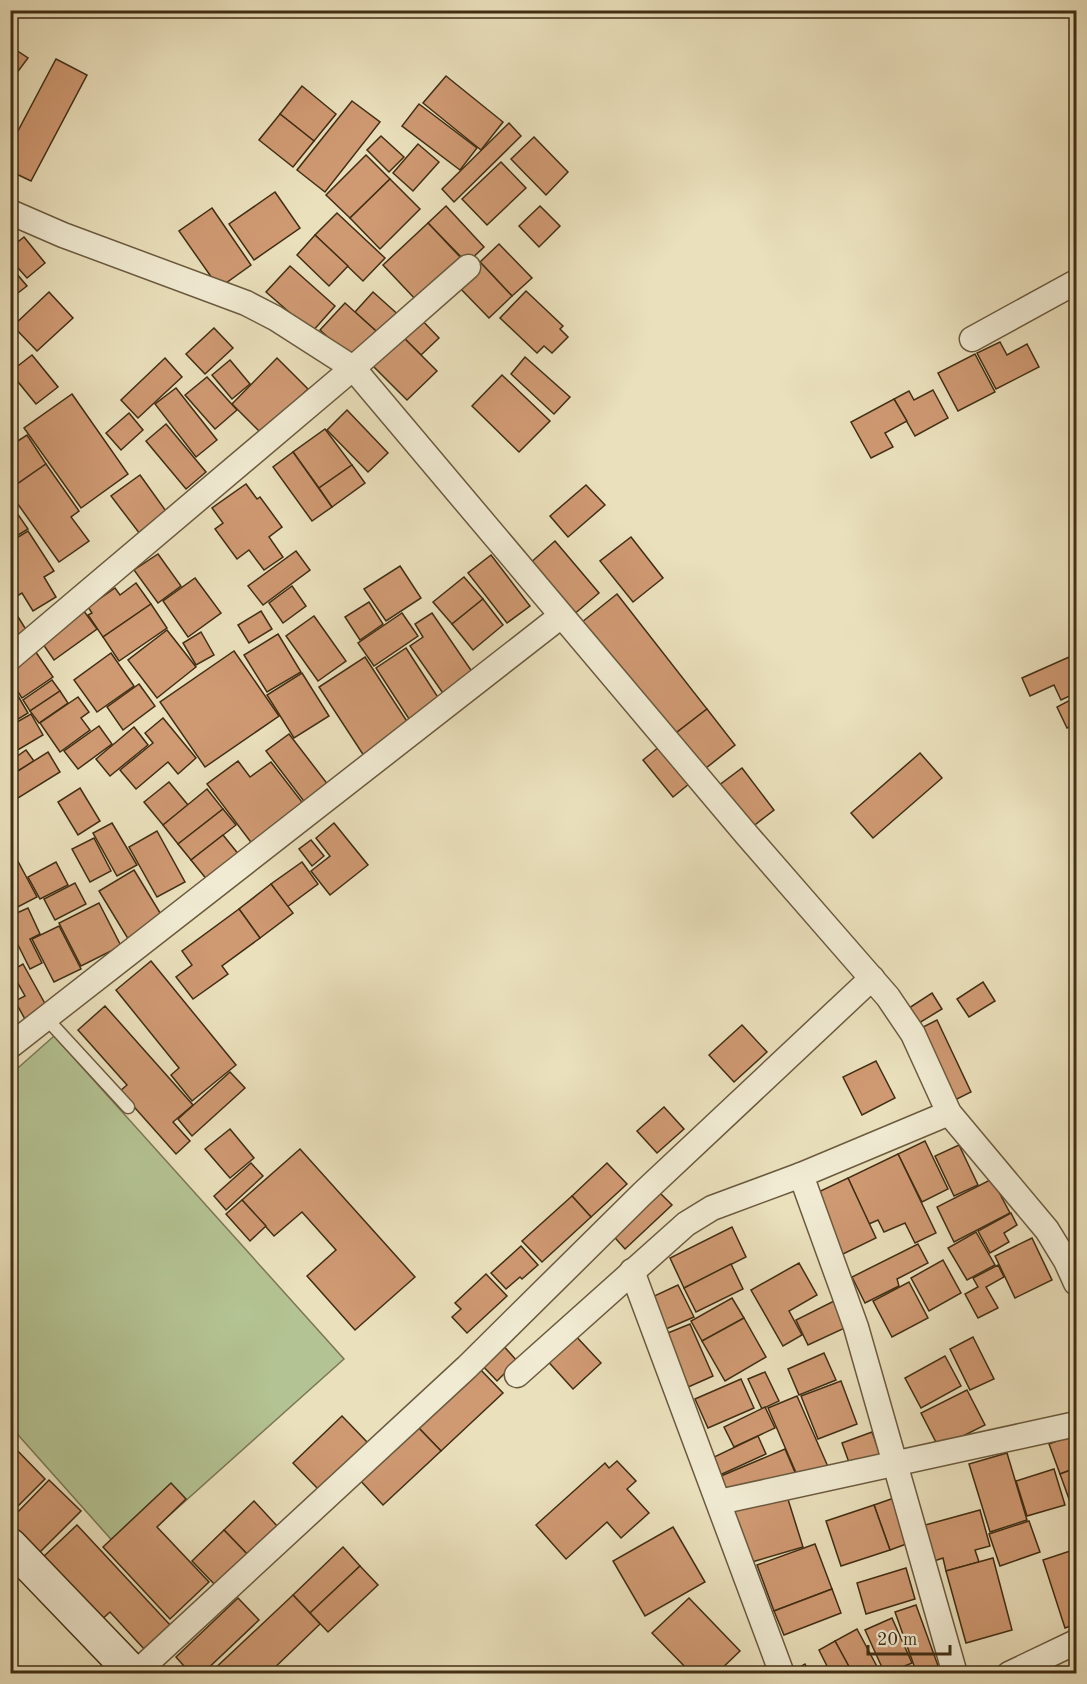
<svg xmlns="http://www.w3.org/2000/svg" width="1087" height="1684" viewBox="0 0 1087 1684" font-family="'Old Standard TT',serif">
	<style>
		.green { fill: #b4c393; stroke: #7a7854; stroke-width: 1.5 }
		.building { fill: #cf9972; stroke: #412e14; stroke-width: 1.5 }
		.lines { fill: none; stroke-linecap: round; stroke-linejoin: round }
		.lane-casing { stroke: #6b5a3e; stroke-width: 15 }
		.street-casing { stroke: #6b5a3e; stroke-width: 27 }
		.secondary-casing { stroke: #412e14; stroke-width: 36 }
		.lane { stroke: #f1ebd3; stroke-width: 12 }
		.street { stroke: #f1ebd3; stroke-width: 24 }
		.secondary { stroke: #f1ebd3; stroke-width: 33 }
	</style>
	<rect width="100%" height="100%" fill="#eae0bc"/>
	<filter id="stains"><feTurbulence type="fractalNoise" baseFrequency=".00333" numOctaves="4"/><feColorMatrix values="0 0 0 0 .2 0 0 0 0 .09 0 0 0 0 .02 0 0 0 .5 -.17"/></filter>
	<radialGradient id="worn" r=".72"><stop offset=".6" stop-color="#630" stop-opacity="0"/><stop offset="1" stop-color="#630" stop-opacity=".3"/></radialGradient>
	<polygon class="green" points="54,1036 344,1359 125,1555 11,1427 10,1075"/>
	<g class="building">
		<polygon points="10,46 28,58 10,82"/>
		<polygon points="56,59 87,75 31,181 10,171 10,146"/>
		<polygon points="446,76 503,122 481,150 423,103"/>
		<polygon points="302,86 336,114 314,141 280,114"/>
		<polygon points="352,101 380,122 325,192 297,170"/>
		<polygon points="419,104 477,148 460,170 402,126"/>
		<polygon points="280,114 314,141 293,167 259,140"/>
		<polygon points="509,123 521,136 454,202 442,189"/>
		<polygon points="381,136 404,157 389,172 367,150"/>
		<polygon points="534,137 568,172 546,195 511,159"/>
		<polygon points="418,144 439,162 413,191 393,173"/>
		<polygon points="366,155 390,179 350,218 326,195"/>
		<polygon points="501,162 526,188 487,225 462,199"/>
		<polygon points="390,179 420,209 380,249 350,218"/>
		<polygon points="275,192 300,228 254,260 229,224"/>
		<polygon points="446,206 484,247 467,263 428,223"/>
		<polygon points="540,206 560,226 539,247 519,226"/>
		<polygon points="212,208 251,265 219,288 179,231"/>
		<polygon points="337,213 385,258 363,281 315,235"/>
		<polygon points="428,223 462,259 417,301 383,265"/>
		<polygon points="315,235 348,266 329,286 297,255"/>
		<polygon points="24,237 45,263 27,278 10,259 10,248"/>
		<polygon points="499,244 532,278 512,296 480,262"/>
		<polygon points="480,262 512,296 489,318 456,284"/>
		<polygon points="10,266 27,286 10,299"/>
		<polygon points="290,266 335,306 312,332 266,292"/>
		<polygon points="526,291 563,326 560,329 568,337 552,353 544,346 537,353 500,318"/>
		<polygon points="49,292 73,318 37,351 13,326"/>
		<polygon points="373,292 402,318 384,338 355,312"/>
		<polygon points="345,303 376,331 352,359 320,330"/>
		<polygon points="418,316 439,338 421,355 400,334"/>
		<polygon points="214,328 233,348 205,374 186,354"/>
		<polygon points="400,334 437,371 407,400 370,363"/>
		<polygon points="1000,342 1007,355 1027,344 1039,367 996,389 977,353"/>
		<polygon points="975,354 995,392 958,411 938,373"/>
		<polygon points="32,355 58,387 36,404 10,372"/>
		<polygon points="525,357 570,397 554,414 511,374"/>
		<polygon points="165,358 182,377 138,418 121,400"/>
		<polygon points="277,358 308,389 262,434 232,404"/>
		<polygon points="230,360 250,384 232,399 212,375"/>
		<polygon points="502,375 550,421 519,452 472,406"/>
		<polygon points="207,377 237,410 215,429 185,395"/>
		<polygon points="176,388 217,440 196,457 155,404"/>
		<polygon points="933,390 948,418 915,436 894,399 909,391 914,400"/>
		<polygon points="72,394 128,474 81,508 24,428"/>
		<polygon points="894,399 907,421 885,433 893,447 871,458 851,422"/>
		<polygon points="347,410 388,453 368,472 327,430"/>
		<polygon points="129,413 143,430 121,450 106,433"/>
		<polygon points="166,424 206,472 186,489 146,441"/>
		<polygon points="325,429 352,465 319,488 293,452"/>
		<polygon points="27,435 46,464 10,489 10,446"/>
		<polygon points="293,452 332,507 312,521 273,467"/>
		<polygon points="46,464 79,511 71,517 89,541 59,562 10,493 10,489"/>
		<polygon points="352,465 365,483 332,507 319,488"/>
		<polygon points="140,475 168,514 140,534 111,496"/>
		<polygon points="246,484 257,499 260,497 282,527 269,537 283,557 264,570 249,550 237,559 215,529 223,523 212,508"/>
		<polygon points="586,485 605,505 568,537 550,516"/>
		<polygon points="10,503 28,529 10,540"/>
		<polygon points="28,531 54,571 44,577 56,597 33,611 22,593 12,599 10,597 10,542"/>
		<polygon points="631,537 663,578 633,602 600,561"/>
		<polygon points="555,541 599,593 572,616 528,565"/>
		<polygon points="296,551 310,570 263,605 248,586"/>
		<polygon points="158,554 181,586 158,603 134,570"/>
		<polygon points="491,555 530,606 507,623 468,573"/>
		<polygon points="400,566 421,598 386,621 364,589"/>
		<polygon points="464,577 483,599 452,624 433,602"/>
		<polygon points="195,578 221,613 188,637 163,601"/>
		<polygon points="136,583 151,604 103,637 88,615 92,613 88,607 115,588 120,595"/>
		<polygon points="292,586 306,606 283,623 269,603"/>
		<polygon points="617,594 707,709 672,736 582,622"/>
		<polygon points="483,599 503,625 473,650 452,624"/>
		<polygon points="369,602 383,624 360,640 345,617"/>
		<polygon points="10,604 30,636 10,649"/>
		<polygon points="151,604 167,628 119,661 103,637"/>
		<polygon points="81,607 97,629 54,660 38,637"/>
		<polygon points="261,611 272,629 249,643 238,625"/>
		<polygon points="402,613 418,636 374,666 358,643"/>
		<polygon points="432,613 477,679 447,699 410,646 423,637 415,624"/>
		<polygon points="314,616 346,661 318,681 286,636"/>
		<polygon points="167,630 196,667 157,698 128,660"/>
		<polygon points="201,632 214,655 196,665 183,643"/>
		<polygon points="278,634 301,672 267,692 244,655"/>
		<polygon points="33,648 53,677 22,698 10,680 10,663"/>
		<polygon points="406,648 441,702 411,722 376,668"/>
		<polygon points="234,651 279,716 205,767 160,702"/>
		<polygon points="111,653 134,686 97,712 74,680"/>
		<polygon points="1076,654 1076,693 1061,700 1054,685 1030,696 1022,678"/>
		<polygon points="365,657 412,729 366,759 319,687"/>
		<polygon points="302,673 329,716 294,738 267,695"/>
		<polygon points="52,680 60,691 30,711 23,700"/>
		<polygon points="10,682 28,713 10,724"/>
		<polygon points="139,684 155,706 123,730 107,707"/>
		<polygon points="60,691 68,703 39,723 30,711"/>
		<polygon points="78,697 89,712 81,718 90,730 60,752 40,723"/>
		<polygon points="1076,697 1076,724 1067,728 1057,707"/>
		<polygon points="707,709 735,745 701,772 672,736"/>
		<polygon points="31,714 43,735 16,751 10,742 10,726"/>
		<polygon points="163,718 196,758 178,774 168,762 136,789 120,770 153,743 145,733"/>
		<polygon points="99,726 112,744 78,769 64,751"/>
		<polygon points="134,727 148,745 110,776 96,759"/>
		<polygon points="289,734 329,786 306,804 266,751"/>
		<polygon points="659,747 689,784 673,797 643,760"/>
		<polygon points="10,748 16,757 26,750 34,761 10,776"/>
		<polygon points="48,752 60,772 10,803 10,776"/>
		<polygon points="920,753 942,778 873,838 851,813"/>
		<polygon points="238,761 250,777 271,762 305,806 253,845 207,784"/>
		<polygon points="742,768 774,810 751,828 718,786"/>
		<polygon points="169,782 188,805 163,825 144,802"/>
		<polygon points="80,788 100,821 78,835 58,802"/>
		<polygon points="207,789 223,809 178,844 163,825"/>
		<polygon points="223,809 236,825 191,860 178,844"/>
		<polygon points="112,823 137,865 117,876 93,833"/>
		<polygon points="334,823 368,865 330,895 311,871 330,856 316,838"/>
		<polygon points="157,831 185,882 157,897 129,847"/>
		<polygon points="223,835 240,856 208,881 191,860"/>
		<polygon points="94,838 111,871 90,882 72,849"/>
		<polygon points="311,840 324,856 312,866 299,849"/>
		<polygon points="13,852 37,897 10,911 10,854"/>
		<polygon points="56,862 68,885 40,899 28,877"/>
		<polygon points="302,862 318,884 287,907 271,884"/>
		<polygon points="134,870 165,921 130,942 99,891"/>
		<polygon points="75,883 86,904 55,920 44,899"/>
		<polygon points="271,884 293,913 260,938 239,909"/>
		<polygon points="99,903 121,946 81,966 59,923"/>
		<polygon points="28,908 40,934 30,939 42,963 30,969 18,945 10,949 10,916"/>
		<polygon points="239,909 260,938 222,966 228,974 193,999 176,977 192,965 182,951"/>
		<polygon points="59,926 81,969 54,982 32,939"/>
		<polygon points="151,961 236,1065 192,1101 171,1075 179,1068 116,990"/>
		<polygon points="23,964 48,1009 26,1021 15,1001 25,996 11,971"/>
		<polygon points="983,982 995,1001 969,1017 957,999"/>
		<polygon points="932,993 942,1009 919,1023 909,1008"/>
		<polygon points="105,1006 193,1105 173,1122 190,1141 176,1154 120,1091 127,1085 78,1030"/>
		<polygon points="937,1020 971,1092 951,1102 917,1030"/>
		<polygon points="742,1025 767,1052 734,1082 709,1055"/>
		<polygon points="876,1061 895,1098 862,1115 843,1077"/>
		<polygon points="230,1072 245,1088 192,1136 178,1119"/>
		<polygon points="664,1107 684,1129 657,1153 637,1131"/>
		<polygon points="230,1129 254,1158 230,1178 205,1149"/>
		<polygon points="925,1141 948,1189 922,1202 898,1154"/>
		<polygon points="959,1145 978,1185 954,1196 935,1156"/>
		<polygon points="300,1149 415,1277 355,1330 307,1276 336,1250 302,1212 274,1236 242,1200"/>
		<polygon points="898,1154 936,1233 915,1243 905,1223 884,1232 878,1220 869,1224 848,1178"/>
		<polygon points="251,1163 263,1176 226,1210 214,1196"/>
		<polygon points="607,1163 627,1184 591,1217 572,1196"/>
		<polygon points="848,1178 876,1238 841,1255 812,1195"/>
		<polygon points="992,1179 1010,1213 954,1242 937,1207"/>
		<polygon points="654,1187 672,1205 625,1249 608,1230"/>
		<polygon points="572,1196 591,1217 542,1262 522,1241"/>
		<polygon points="242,1200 266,1226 250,1241 226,1214"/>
		<polygon points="1011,1213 1017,1225 1004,1233 1009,1242 990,1253 978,1231"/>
		<polygon points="732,1227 746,1257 684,1288 670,1258"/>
		<polygon points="976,1232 995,1265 967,1280 948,1248"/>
		<polygon points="1032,1238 1052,1280 1015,1298 995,1256"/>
		<polygon points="918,1244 928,1263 897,1279 899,1286 865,1303 852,1277"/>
		<polygon points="521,1246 538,1265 522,1279 520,1277 506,1289 491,1273"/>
		<polygon points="943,1260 961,1293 929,1311 911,1278"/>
		<polygon points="799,1263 817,1295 789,1311 802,1335 783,1346 751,1290"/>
		<polygon points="731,1264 743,1289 696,1312 684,1288"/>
		<polygon points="998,1265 1004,1277 986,1287 998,1308 978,1318 965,1294 978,1287 973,1278"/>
		<polygon points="486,1274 507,1296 467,1333 452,1317 461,1309 455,1303"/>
		<polygon points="909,1282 928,1318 892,1337 873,1301"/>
		<polygon points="678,1285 694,1317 666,1329 652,1297"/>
		<polygon points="732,1298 744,1318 702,1341 691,1321"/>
		<polygon points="834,1301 847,1327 808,1345 796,1320"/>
		<polygon points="744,1318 766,1357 725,1381 702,1341"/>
		<polygon points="690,1324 713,1376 686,1388 663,1335"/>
		<polygon points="572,1332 601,1363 573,1389 544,1357"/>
		<polygon points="973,1337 994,1379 970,1390 950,1349"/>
		<polygon points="500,1342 517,1361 497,1381 479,1362"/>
		<polygon points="824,1353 836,1380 799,1395 788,1369"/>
		<polygon points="945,1356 961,1386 921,1408 905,1378"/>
		<polygon points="477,1366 503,1393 441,1451 415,1424"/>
		<polygon points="765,1372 779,1401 762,1409 748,1379"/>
		<polygon points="741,1379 754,1408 708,1428 695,1399"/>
		<polygon points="841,1381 857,1424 818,1439 801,1396"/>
		<polygon points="967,1390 985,1425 939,1448 921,1413"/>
		<polygon points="797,1396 829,1469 800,1482 768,1408"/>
		<polygon points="765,1407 775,1428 734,1447 724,1427"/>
		<polygon points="342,1416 368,1443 319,1490 293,1463"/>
		<polygon points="415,1424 441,1451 383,1505 358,1478"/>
		<polygon points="872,1432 881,1457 851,1468 842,1443"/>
		<polygon points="1076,1434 1076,1468 1060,1474 1049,1444"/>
		<polygon points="758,1436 766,1454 720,1475 712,1458"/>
		<polygon points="13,1446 45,1479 10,1514 10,1448"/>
		<polygon points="785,1449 797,1477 730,1498 721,1476"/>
		<polygon points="1007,1453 1027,1520 990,1532 969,1464"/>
		<polygon points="617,1461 636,1481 627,1489 649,1513 621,1538 607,1522 566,1559 536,1525 605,1463 609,1468"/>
		<polygon points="1076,1468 1076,1508 1073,1510 1060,1474"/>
		<polygon points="1054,1469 1065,1505 1027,1516 1016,1481"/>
		<polygon points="49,1480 81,1511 38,1554 10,1527 10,1520"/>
		<polygon points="171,1483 186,1499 157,1527 209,1582 170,1619 103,1547"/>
		<polygon points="786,1493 803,1547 745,1564 728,1511"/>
		<polygon points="894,1498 909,1543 890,1550 874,1505"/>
		<polygon points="254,1501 279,1528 249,1556 224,1530"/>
		<polygon points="874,1505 890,1550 841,1566 826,1521"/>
		<polygon points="980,1510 990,1546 975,1550 979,1562 946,1571 943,1558 928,1563 918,1527"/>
		<polygon points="1029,1521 1040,1552 1000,1566 989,1534"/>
		<polygon points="77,1525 171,1626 145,1650 110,1612 99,1622 41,1559"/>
		<polygon points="673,1527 705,1582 645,1616 613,1561"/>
		<polygon points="224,1530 249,1556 217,1587 192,1561"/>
		<polygon points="815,1544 832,1589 774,1611 757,1565"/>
		<polygon points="343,1547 360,1566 310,1613 293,1595"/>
		<polygon points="1076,1549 1076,1624 1065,1628 1043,1560"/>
		<polygon points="993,1558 1012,1630 966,1643 946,1571"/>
		<polygon points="360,1566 378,1585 328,1632 310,1613"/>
		<polygon points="906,1568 915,1599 866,1614 857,1583"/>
		<polygon points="832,1589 841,1613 784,1635 774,1611"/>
		<polygon points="293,1595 320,1624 268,1674 209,1674"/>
		<polygon points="238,1598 259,1620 202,1674 191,1674 176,1657"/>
		<polygon points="689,1598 740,1651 716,1674 692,1674 652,1633"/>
		<polygon points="916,1605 941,1674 917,1674 895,1612"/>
		<polygon points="892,1618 912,1663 885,1674 865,1630"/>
		<polygon points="857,1629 881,1674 853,1674 835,1641"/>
		<polygon points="835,1641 853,1674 831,1674 819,1650"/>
		<polygon points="805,1664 810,1674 788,1674"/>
	</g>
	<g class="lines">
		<defs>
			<polyline id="lane" points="46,1018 128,1107"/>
			<g id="street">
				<polyline points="10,212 63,235 246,303 275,318 353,368 746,834 888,997 913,1034 949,1113 1047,1230 1066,1261 1076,1283"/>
				<polyline points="972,339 1076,282"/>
				<polyline points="10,658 353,368 468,267"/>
				<polyline points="10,1046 561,616"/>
				<polyline points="801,1175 856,1327 955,1674"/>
				<polyline points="632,1271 782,1674"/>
				<polyline points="517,1375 686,1224 712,1208 801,1175 949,1113"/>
				<polyline points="719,1502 1076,1424"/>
				<polyline points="135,1674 467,1367 643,1193 872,978"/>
				<polyline points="1009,1674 1076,1642"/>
			</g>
			<polyline id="secondary" points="10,1545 134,1674"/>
		</defs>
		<use href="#lane" class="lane-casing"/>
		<use href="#street" class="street-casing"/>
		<use href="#secondary" class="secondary-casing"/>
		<use href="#lane" class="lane"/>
		<use href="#street" class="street"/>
		<use href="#secondary" class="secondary"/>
	</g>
	<rect width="1087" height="1684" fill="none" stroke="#eae0bc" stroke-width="36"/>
	<rect x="12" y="12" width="1063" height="1660" fill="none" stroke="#412e14" stroke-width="3"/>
	<rect x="18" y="18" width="1051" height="1648" fill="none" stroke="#412e14" stroke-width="1.5"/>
	<path d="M868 1645v9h82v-9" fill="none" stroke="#412e14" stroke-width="3"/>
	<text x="877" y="1645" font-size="18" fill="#412e14" stroke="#f1ebd3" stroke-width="4.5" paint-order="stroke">20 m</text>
	<rect width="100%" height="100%" filter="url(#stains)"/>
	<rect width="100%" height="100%" fill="url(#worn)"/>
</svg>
